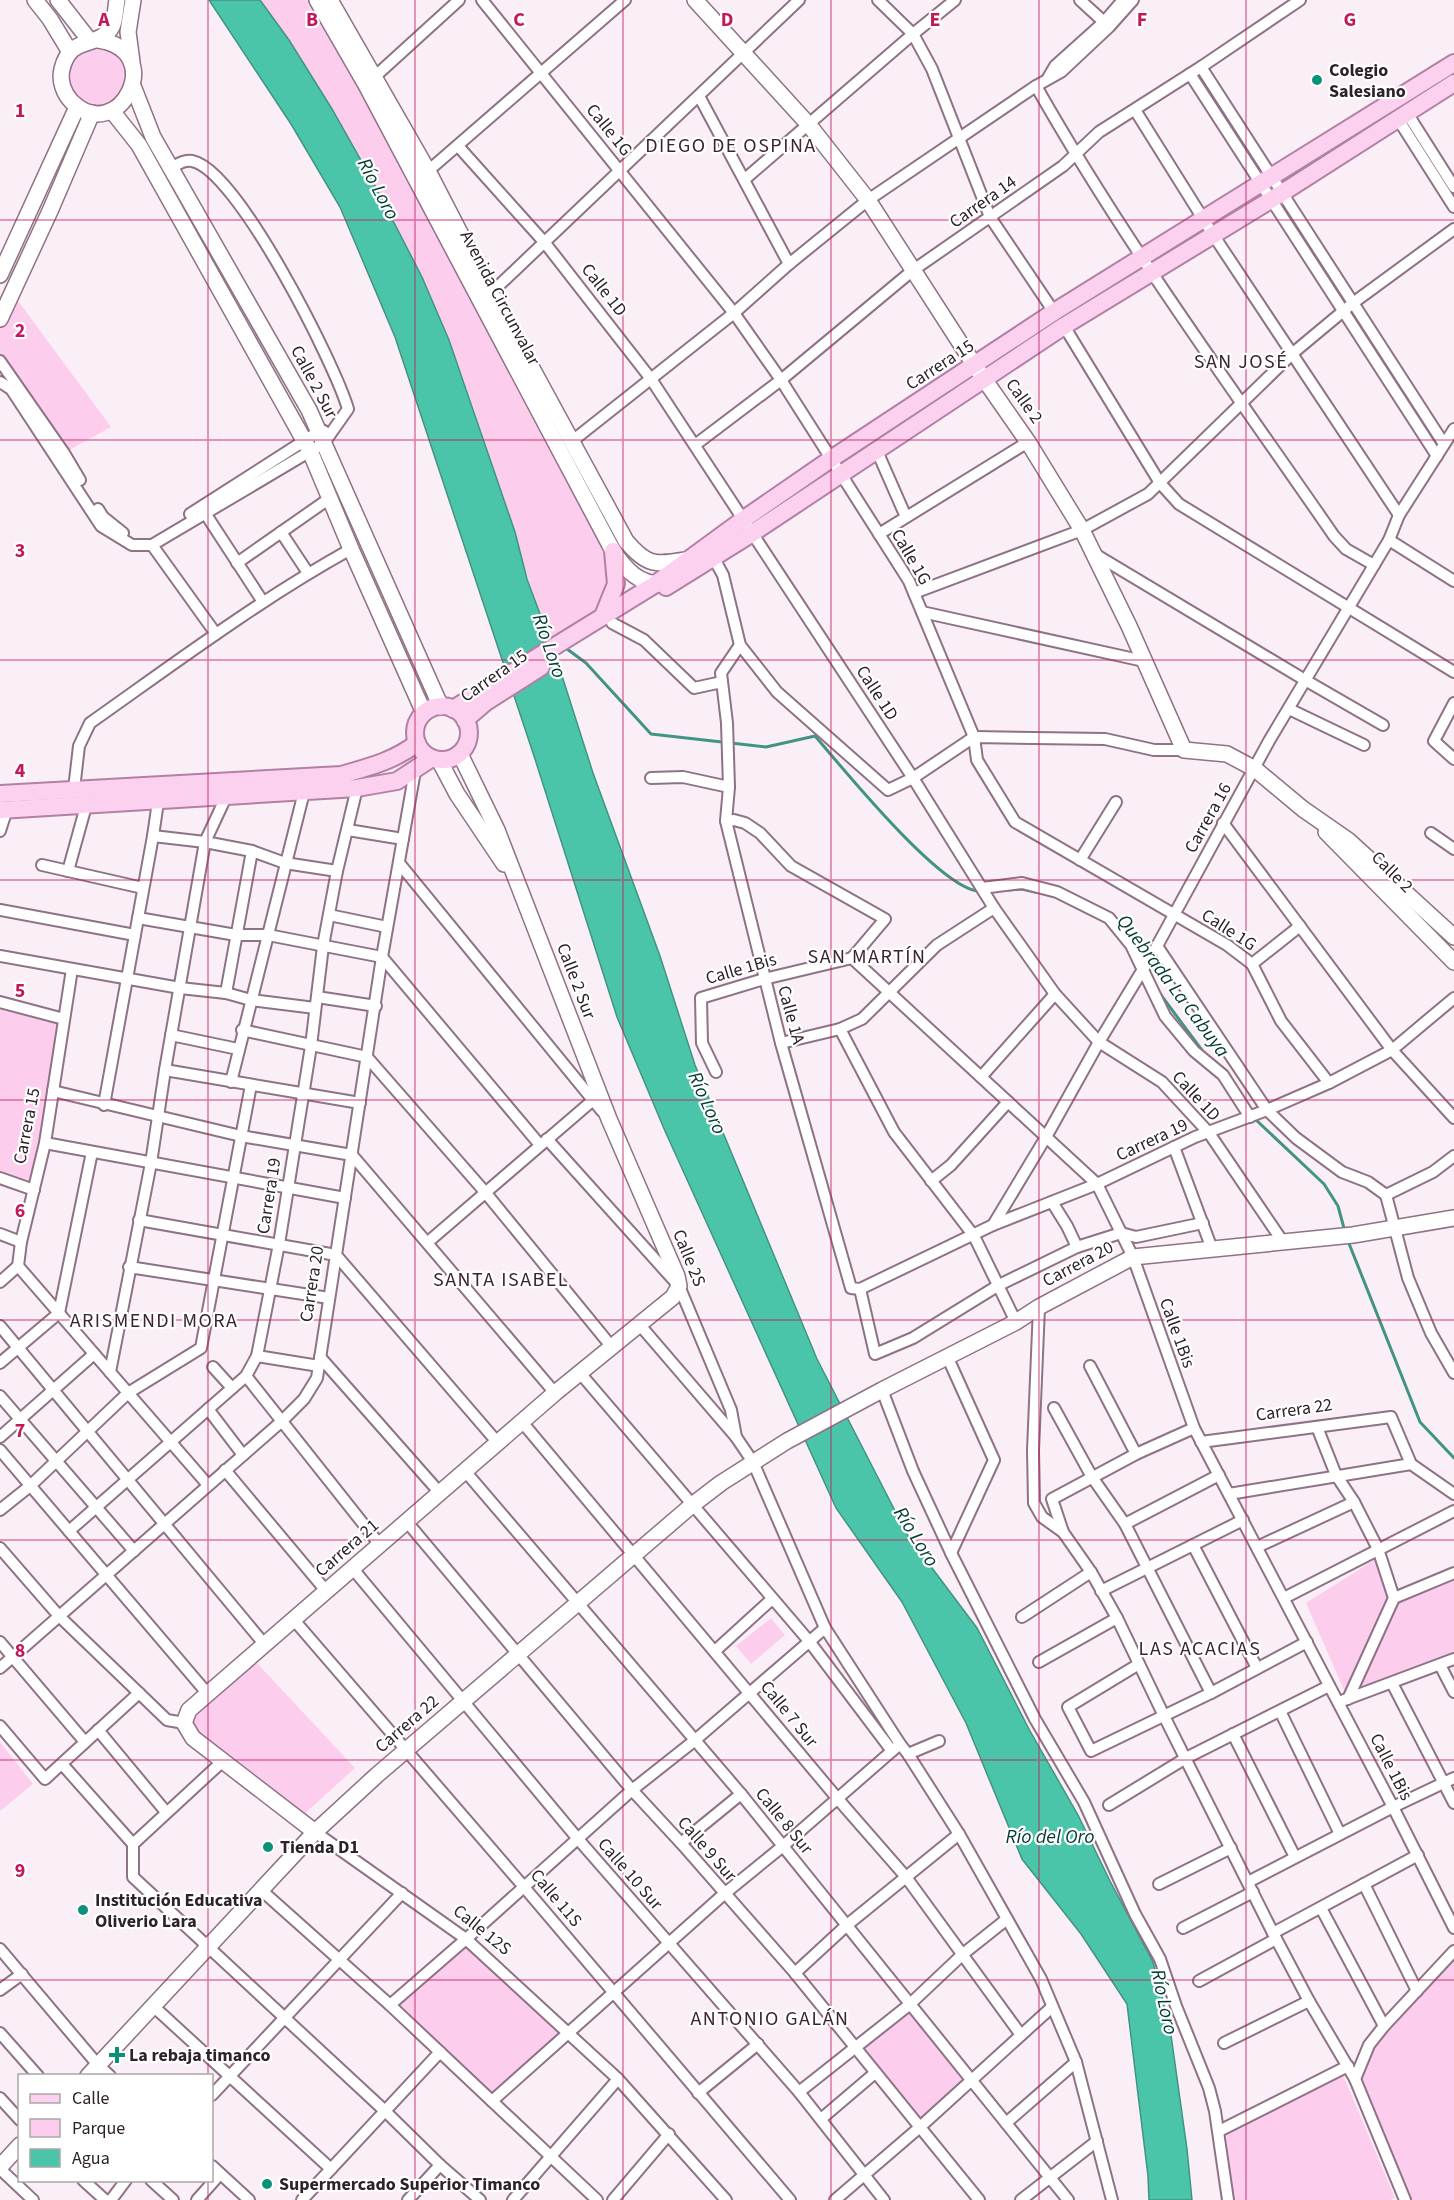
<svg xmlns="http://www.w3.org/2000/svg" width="1454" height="2200" viewBox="0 0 1454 2200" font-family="'Source Sans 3',sans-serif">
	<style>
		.green { fill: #fdcdee }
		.water { fill: #4ac5aa; stroke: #419483; stroke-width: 1.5 }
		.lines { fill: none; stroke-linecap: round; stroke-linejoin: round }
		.stream { stroke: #419483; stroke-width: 3 }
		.street-casing { stroke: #8e7285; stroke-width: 14 }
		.secondary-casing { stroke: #8e7285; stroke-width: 18 }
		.primary-casing { stroke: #b280a3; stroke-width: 20 }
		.street { stroke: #fff; stroke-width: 10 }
		.secondary { stroke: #fff; stroke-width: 15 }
		.primary { stroke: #fcd1ef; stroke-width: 16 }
		.grid { fill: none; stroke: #c2185b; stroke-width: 1.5; stroke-opacity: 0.55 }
		.poi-dot { fill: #0b9079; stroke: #fff; stroke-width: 2 }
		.labels { text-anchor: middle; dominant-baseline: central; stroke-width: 4.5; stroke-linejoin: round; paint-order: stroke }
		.poi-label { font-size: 18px; font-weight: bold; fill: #2d2229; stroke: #fff; text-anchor: start }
		.street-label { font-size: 18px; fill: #2d2229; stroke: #fff }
		.neighbourhood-label { font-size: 20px; letter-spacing: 1.5px; fill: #3a2333; stroke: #fff }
		.water-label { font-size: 20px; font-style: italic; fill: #023c31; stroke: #fff }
		.grid-label { font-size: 20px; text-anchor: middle; font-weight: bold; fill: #c2185b; stroke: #fff; stroke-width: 4.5; stroke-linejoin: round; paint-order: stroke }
	</style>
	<rect width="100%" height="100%" fill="#fbeff7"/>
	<g class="green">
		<path d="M 260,0 L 317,0 L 613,551 L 608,607 L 552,646 C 514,545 488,441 449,340 C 433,298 412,258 391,217 C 353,142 310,69 260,0 Z"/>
		<polygon points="106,41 134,75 112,110 76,105 62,67 70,52"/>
		<polygon points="13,294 111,427 64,453 0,361 0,319"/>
		<polygon points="0,1002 64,1019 34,1190 0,1178"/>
		<polygon points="1379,1557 1389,1606 1454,1580 1454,1654 1392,1678 1344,1690 1306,1603"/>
		<polygon points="771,1618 785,1635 751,1664 736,1646"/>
		<polygon points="256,1662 355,1768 302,1816 199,1736 192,1723 195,1712"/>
		<polygon points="0,1742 33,1784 0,1811"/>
		<polygon points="467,1946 562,2031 491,2095 396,2006"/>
		<polygon points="1454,1961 1454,2200 1410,2200 1361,2081 1375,2048 1390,2029"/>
		<polygon points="909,2005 971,2080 920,2127 855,2048"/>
		<polygon points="1343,2075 1395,2198 1390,2200 1234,2200 1226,2134"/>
	</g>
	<polygon class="water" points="209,0 260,0 289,40 332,109 371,178 422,277 449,340 515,532 527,579 556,657 593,773 660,956 695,1065 817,1359 908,1536 977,1628 1030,1731 1078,1815 1110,1881 1153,1962 1170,2028 1187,2149 1192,2200 1149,2200 1148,2176 1127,2004 1081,1934 1022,1859 966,1723 902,1602 836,1508 665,1131 617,1017 535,759 395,337 340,207 291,124"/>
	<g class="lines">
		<g class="stream">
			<path d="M 563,646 L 586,663 L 651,734 L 766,747 L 815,736 C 842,767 944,894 981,891"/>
			<polyline points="1009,890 1022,889 1035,892"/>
			<polyline points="1158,991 1204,1053"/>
			<polyline points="1254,1118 1324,1184 1338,1206 1345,1232"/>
			<polyline points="1348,1241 1420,1422 1454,1458"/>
		</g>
		<defs>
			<g id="street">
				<polyline points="482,0 734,313 781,380 909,581 974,737 977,760 1015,822 1227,945 1252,964 1281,1021 1329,1083"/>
				<polyline points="878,0 913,34 932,69 990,217 1054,312"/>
				<polyline points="1080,0 1104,22"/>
				<polyline points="1201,67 1444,444"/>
				<polyline points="1190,74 1437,456"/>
				<polyline points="1048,78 1055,66 1104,22 1123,0"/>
				<polyline points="370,81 459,0"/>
				<path d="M 1036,86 C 1125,243 1232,388 1334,536 L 1346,549 L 1374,565"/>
				<polyline points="699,96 789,264"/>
				<polyline points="1135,110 1212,233 1399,515"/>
				<polyline points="1407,113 1454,187"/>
				<polyline points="1398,119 1454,207"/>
				<polyline points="458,146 545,243 651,379 913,778 994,908 1055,994 1099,1042 1162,1082 1209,1133 1283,1242"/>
				<polyline points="428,171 625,0"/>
				<polyline points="745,179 913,34 955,0"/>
				<polyline points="491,293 799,0"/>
				<polyline points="1064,326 1160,483 1179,504 1454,672"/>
				<polyline points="0,361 64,453 80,480"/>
				<path d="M 0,382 L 11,389 L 101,526 L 132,545 L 152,545 L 324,443 L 348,409 C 335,364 237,169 192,161 C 183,160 178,164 171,168"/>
				<polyline points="571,442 734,313 789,264 868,200 1036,86 1061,72 1109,27 1133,0"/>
				<polyline points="695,445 781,380 912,271 1063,166 1099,132 1201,67 1300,0"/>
				<polyline points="877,451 906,517"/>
				<polyline points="98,509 103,517 123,533"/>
				<polyline points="205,513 263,602"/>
				<polyline points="190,514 318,432 324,431"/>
				<polyline points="281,532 308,573"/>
				<polyline points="879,534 1028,442"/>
				<polyline points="1389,540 1454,581"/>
				<polyline points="152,545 216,634"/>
				<polyline points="1093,553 1305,680 1383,725"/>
				<polyline points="713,557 723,575 740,645 777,692 888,790 913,778 974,737 1105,739 1154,750 1184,750"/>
				<polyline points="237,563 330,498"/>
				<polyline points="914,593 1082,530 1148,494 1293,353 1353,303 1454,229"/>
				<polyline points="922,612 1144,661"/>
				<polyline points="612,623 644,640 694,688 722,682"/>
				<polyline points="740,645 721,673 727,723 729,787 726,821 781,1043 851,1288 860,1289 993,1225 1097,1184 1195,1137 1267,1110 1329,1083 1392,1050 1454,998"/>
				<polyline points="1454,703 1434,741 1454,759"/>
				<polyline points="1289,709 1364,745"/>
				<polyline points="651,778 683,777 729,787"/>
				<path d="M 74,789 L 79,746 L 90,723 C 175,663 259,600 351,549"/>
				<polyline points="726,821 734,820 745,823 760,833 791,866 885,919 852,958"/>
				<polyline points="1223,823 1392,1050 1454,1118"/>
				<polyline points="348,830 403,839"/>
				<polyline points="0,831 7,809"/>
				<polyline points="1431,833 1454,849"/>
				<polyline points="153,836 205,842 252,851 285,863 337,871"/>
				<polyline points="1080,860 1116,802"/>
				<polyline points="399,863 602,1111"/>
				<polyline points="42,865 143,888"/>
				<polyline points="68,871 86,806"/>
				<polyline points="982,888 1022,883 1057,892 1109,918 1131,945 1165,1016 1194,1051 1223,1075 1250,1117"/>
				<polyline points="0,910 135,935"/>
				<polyline points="329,915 387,927"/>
				<polyline points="138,918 236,935 268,935 382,957 540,1145"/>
				<polyline points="1157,946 1267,1110 1296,1138 1342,1172 1368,1182 1386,1195 1408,1278 1431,1333 1454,1373"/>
				<polyline points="0,956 180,988 226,993 251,1000 315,1008"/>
				<polyline points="852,958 1097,1184 1133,1257 1194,1428 1393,1807 1454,1928"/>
				<polyline points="1252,964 1300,926"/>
				<polyline points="226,993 252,851"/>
				<polyline points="317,997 376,1006"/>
				<polyline points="0,1002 64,1019"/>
				<polyline points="840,1029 894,1132 974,1236 1016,1322"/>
				<polyline points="242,1030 367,1057 485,1192 611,1346"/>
				<polyline points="171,1035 238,1049"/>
				<polyline points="781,1043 840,1029 862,1019 937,945 994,908"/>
				<polyline points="165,1070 360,1103"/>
				<polyline points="716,1072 702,1043 701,998 764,979 852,958"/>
				<polyline points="981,1077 1055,994"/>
				<polyline points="231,1082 304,792"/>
				<polyline points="53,1091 241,1136 352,1155 555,1393"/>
				<polyline points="104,1105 153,836 159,795"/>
				<polyline points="547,1139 679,1286 731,1410 736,1437"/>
				<polyline points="45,1143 345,1198"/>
				<polyline points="1174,1147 1212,1249"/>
				<polyline points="0,1178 34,1190"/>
				<polyline points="931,1181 951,1165 1008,1102"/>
				<polyline points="1386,1195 1433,1172 1454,1156"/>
				<polyline points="1052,1202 1067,1226 1077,1247"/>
				<polyline points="139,1220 336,1255 498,1443"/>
				<polyline points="993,1225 1046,1137 1099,1042 1157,946 1269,741 1389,540 1399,515 1454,429"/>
				<polyline points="0,1234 21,1242"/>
				<polyline points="428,1242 599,1095"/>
				<polyline points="18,1266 208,1485"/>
				<polyline points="129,1267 329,1298"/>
				<polyline points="0,1282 18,1266 21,1242 45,1143 72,969"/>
				<polyline points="860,1289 875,1354 913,1338 999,1285 1077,1247 1121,1233 1136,1237 1203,1223"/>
				<polyline points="1039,1307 1033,1450 1034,1503 1042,1517 1063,1532"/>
				<polyline points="639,1324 736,1437 753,1462 825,1628 900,1744 908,1754 959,1834 1041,1979 1076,2062 1112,2200"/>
				<polyline points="0,1326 265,1645"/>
				<polyline points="257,1356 319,1366"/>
				<polyline points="947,1356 994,1460 951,1553"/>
				<polyline points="320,1357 440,1493"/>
				<polyline points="0,1363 59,1313 92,1152"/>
				<polyline points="1090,1366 1136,1454"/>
				<polyline points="213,1367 232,1388"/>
				<polyline points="110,1372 151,1163 165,1070 205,842 226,797"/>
				<polyline points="580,1373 809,1641 892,1751"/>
				<polyline points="246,1376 380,1545"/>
				<polyline points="882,1390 913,1471 951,1553 1035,1719 1084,1802 1135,1914 1160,1959 1176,2006 1209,2088 1215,2111 1228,2200"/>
				<polyline points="0,1396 134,1551"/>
				<polyline points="1054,1408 1092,1477 1125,1524 1211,1693"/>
				<polyline points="208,1409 243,1455"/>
				<polyline points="522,1422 837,1798 906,1877 1021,2035"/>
				<polyline points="1317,1427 1336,1475 1354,1502 1378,1549 1394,1598"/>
				<polyline points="1194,1428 1136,1454 1052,1499 1063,1532 1091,1572 1117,1618 1164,1716 1273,1933 1309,2001 1355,2079 1405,2200"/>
				<polyline points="0,1437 94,1354"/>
				<polyline points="1201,1442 1391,1417 1411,1464 1454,1494"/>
				<polyline points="0,1450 207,1693"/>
				<polyline points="225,1470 327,1592"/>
				<polyline points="465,1471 741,1794 1068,2200"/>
				<polyline points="1229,1494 1411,1464"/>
				<polyline points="0,1510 30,1486 128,1393 201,1348 251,1085"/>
				<polyline points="407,1522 632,1790 681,1843 795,1973 979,2200"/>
				<polyline points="1125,1524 1219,1475"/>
				<polyline points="69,1531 246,1376 257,1356 279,1244 311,1046 323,946 337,871 357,788"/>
				<polyline points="1193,1545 1257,1668"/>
				<polyline points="1257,1547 1354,1502"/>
				<polyline points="0,1548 59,1616 167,1720 184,1723"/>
				<polyline points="353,1569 578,1839 799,2092 884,2200"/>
				<polyline points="1101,1591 1243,1520"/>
				<polyline points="1284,1598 1454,1511"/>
				<polyline points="1394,1598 1454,1573"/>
				<polyline points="1022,1617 1091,1572"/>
				<polyline points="294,1620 524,1887 790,2200"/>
				<polyline points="0,1642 85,1742"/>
				<polyline points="715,1651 772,1599"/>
				<polyline points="1039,1662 1117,1618"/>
				<polyline points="1139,1664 1068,1707 1091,1751 1211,1693 1307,1642"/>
				<polyline points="1440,1665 1454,1692"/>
				<polyline points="0,1668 282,1421 304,1399 317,1378 382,957 415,771"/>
				<polyline points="1392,1683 1454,1803"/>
				<polyline points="1348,1699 1394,1598"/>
				<polyline points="1339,1702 1454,1659"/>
				<polyline points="1280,1711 1340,1834"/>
				<polyline points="0,1726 45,1779 139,1693"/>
				<polyline points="98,1730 166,1812"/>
				<polyline points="1233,1734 1295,1857"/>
				<polyline points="908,1754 939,1741"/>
				<polyline points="62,1764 133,1844 133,1877 385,2111 440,2165 480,2200"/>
				<polyline points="1109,1805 1186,1758 1329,1686"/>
				<polyline points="315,1832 466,1939 618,2079 726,2200"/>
				<polyline points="681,1843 741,1794"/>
				<polyline points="133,1844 224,1760"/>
				<polyline points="1248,1882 1393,1807 1454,1778"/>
				<polyline points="1159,1884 1231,1848"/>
				<polyline points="1364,1884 1417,1991"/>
				<polyline points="260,1889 390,2005 597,2200"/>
				<polyline points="1321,1908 1384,2026"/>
				<polyline points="1183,1928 1253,1892"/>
				<polyline points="1273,1933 1418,1855"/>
				<polyline points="0,1949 98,2065 110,2076"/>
				<polyline points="795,1973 847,1925 959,1834"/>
				<polyline points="1199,1981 1276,1939"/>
				<polyline points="0,1990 22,1974"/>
				<polyline points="152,2005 331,2169"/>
				<polyline points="390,2005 466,1939 632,1790 694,1741 825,1628"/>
				<polyline points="0,2033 38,2076"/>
				<polyline points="1224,2043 1309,2001"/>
				<polyline points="1355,2079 1369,2045 1384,2026 1454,1951"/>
				<polyline points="799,2092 909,2005 963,1954 1007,1919"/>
				<polyline points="698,2093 758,2044"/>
				<polyline points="212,2095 402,1893"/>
				<polyline points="0,2098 20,2120"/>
				<polyline points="492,2101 724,1894 783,1846 900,1744"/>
				<polyline points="821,2119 875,2073"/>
				<polyline points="1006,2123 1076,2062"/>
				<polyline points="1219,2131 1348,2066"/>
				<polyline points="212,2166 249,2200"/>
				<polyline points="0,2169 33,2200"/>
				<polyline points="83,2180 105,2200"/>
				<polyline points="151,2180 173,2200"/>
				<polyline points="111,2200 126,2180"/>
				<polyline points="197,2200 220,2174"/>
				<polyline points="302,2200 440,2052"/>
				<polyline points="408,2200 440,2165"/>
				<polyline points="513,2200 618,2079"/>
				<polyline points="613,2200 669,2134"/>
				<polyline points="835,2200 920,2127 1052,2007"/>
				<polyline points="1021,2200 1097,2141"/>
			</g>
			<g id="secondary">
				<polyline points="35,0 50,19 70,52"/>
				<polyline points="58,0 90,41"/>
				<path d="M 317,0 L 366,85 L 613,551 C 626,570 639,585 663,584"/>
				<path d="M 330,0 L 428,171 L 491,293 L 626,541 C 647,566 655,565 686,560"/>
				<polyline points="695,0 809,125 868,200 975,366 1028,442 1082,530 1129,626 1184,750 1227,754 1255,769 1303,809 1349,841 1454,937"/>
				<path d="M 98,40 C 169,50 119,147 72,102 C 64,94 59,81 62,69 C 70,36 94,48 109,31 C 116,23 115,10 117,0"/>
				<polyline points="132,62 128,32 133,0"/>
				<polyline points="133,86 153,137 309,410 441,707"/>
				<polyline points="112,111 139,145 310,451 351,549 424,713"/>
				<polyline points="0,275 77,107"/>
				<polyline points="0,319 50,211 92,113"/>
				<polyline points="439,760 457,794 504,864"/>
				<polyline points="1326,832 1454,962"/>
				<polyline points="315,1832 193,1738 184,1723 189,1710 555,1393 673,1297 679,1286 677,1276 609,1119 497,830 460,754"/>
				<polyline points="88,2076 315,1832 377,1775 691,1506 721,1483 787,1441 882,1390 1016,1322 1039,1307 1133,1257 1353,1235 1454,1218"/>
				<polyline points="0,2167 20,2145"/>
			</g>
			<g id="primary">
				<polyline points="666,587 751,534 1064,326 1282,193 1454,83"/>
				<polyline points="603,616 616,584 613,551"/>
				<circle cx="442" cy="733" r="27"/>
				<polyline points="453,709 654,585 744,519 831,459 1054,312 1454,63"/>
				<polyline points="465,720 486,702 541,667"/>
				<path d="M 0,794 L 341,775 C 369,767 394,761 417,743"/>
				<polyline points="0,810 357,788 397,781 432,758"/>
			</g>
		</defs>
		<use href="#street" class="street-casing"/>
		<use href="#secondary" class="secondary-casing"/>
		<use href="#primary" class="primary-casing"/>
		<use href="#street" class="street"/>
		<use href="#secondary" class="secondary"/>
		<use href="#primary" class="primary"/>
	</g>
	<path class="grid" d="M 208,0 L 208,2076M 415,0 L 415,2200M 623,0 L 623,2200M 831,0 L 831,2200M 1039,0 L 1039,2200M 1246,0 L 1246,2200M 0,220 L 1454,220M 0,440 L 1454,440M 0,660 L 1454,660M 0,880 L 1454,880M 0,1100 L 1454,1100M 0,1320 L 1454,1320M 0,1540 L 1454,1540M 0,1760 L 1454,1760M 0,1980 L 1454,1980M 208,2180 L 208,2200"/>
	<g class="poi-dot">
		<circle cx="1317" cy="80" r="6"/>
		<circle cx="268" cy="1847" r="6"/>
		<circle cx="83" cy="1910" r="6"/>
		<path d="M114 2046h6v6h6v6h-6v6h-6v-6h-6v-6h6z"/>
		<circle cx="267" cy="2184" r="6"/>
	</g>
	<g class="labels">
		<g class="poi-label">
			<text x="1329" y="70">Colegio<tspan x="1329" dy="21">Salesiano</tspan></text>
			<text x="280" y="1847">Tienda D1</text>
			<text x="95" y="1900">Institución Educativa<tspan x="95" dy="21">Oliverio Lara</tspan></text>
			<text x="129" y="2055">La rebaja timanco</text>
			<text x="279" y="2184">Supermercado Superior Timanco</text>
		</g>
		<g class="street-label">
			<text transform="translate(609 130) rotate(51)">Calle 1G</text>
			<text transform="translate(983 202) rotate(-35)">Carrera 14</text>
			<text transform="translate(604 290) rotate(52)">Calle 1D</text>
			<text transform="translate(500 298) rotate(62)">Avenida Circunvalar</text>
			<text transform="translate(940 365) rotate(-33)">Carrera 15</text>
			<text transform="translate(314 382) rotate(62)">Calle 2 Sur</text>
			<text transform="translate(1024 401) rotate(55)">Calle 2</text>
			<text transform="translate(911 557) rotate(60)">Calle 1G</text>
			<text transform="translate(494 676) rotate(-35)">Carrera 15</text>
			<text transform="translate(877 693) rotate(57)">Calle 1D</text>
			<text transform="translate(1208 818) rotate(-61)">Carrera 16</text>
			<text transform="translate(1392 872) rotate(45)">Calle 2</text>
			<text transform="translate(1229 930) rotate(33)">Calle 1G</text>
			<text transform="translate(741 969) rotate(-16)">Calle 1Bis</text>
			<text transform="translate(576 981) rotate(69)">Calle 2 Sur</text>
			<text transform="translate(791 1015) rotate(75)">Calle 1A</text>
			<text transform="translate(1196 1096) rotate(47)">Calle 1D</text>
			<text transform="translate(27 1126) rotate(-79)">Carrera 15</text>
			<text transform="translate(1152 1140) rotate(-25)">Carrera 19</text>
			<text transform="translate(269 1196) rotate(-81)">Carrera 19</text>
			<text transform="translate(689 1258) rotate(68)">Calle 2S</text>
			<text transform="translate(1078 1264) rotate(-28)">Carrera 20</text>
			<text transform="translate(312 1284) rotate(-81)">Carrera 20</text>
			<text transform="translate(1177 1333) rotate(70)">Calle 1Bis</text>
			<text transform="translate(1294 1410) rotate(-8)">Carrera 22</text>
			<text transform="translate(347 1548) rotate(-41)">Carrera 21</text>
			<text transform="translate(789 1714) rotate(51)">Calle 7 Sur</text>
			<text transform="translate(407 1724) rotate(-41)">Carrera 22</text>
			<text transform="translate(1391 1767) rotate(63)">Calle 1Bis</text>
			<text transform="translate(784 1821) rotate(51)">Calle 8 Sur</text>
			<text transform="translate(707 1849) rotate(49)">Calle 9 Sur</text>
			<text transform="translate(630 1874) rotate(49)">Calle 10 Sur</text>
			<text transform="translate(556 1898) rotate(50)">Calle 11S</text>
			<text transform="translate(482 1930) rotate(39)">Calle 12S</text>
		</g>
		<g class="neighbourhood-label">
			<text x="731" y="146">DIEGO DE OSPINA</text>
			<text x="1241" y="362">SAN JOSÉ</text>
			<text x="867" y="957">SAN MARTÍN</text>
			<text x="501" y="1280">SANTA ISABEL</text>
			<text x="154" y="1321">ARISMENDI MORA</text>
			<text x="1200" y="1649">LAS ACACIAS</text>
			<text x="770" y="2019">ANTONIO GALÁN</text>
		</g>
		<g class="water-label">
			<text transform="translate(378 189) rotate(62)">Río Loro</text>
			<text transform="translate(549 646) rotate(71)">Río Loro</text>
			<text transform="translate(1173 986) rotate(53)">Quebrada La Cabuya</text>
			<text transform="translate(707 1103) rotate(66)">Río Loro</text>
			<text transform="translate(916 1537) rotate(58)">Río Loro</text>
			<text x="1050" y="1837">Río del Oro</text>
			<text transform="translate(1164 2002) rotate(78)">Río Loro</text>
		</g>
	</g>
	<g class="grid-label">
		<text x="104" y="26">A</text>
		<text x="312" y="26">B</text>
		<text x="519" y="26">C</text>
		<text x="727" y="26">D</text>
		<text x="935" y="26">E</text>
		<text x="1142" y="26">F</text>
		<text x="1350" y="26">G</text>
		<text x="20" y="117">1</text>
		<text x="20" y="337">2</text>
		<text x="20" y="557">3</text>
		<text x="20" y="777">4</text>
		<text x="20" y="997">5</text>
		<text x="20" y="1217">6</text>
		<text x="20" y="1437">7</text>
		<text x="20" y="1657">8</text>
		<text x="20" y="1877">9</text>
	</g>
	<rect x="18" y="2074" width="195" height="108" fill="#ffffff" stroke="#aba7a9" stroke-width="1.5"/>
	<rect x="30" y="2094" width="30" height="9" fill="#fcd1ef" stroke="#aba7a9" stroke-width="1.5"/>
	<text x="72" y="2104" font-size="18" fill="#2d2229">Calle</text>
	<rect x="30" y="2119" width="30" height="18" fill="#fdcdee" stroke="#aba7a9" stroke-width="1.5"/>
	<text x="72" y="2134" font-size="18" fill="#2d2229">Parque</text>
	<rect x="30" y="2149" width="30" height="18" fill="#4ac5aa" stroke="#aba7a9" stroke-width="1.5"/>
	<text x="72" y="2164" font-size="18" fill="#2d2229">Agua</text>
</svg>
